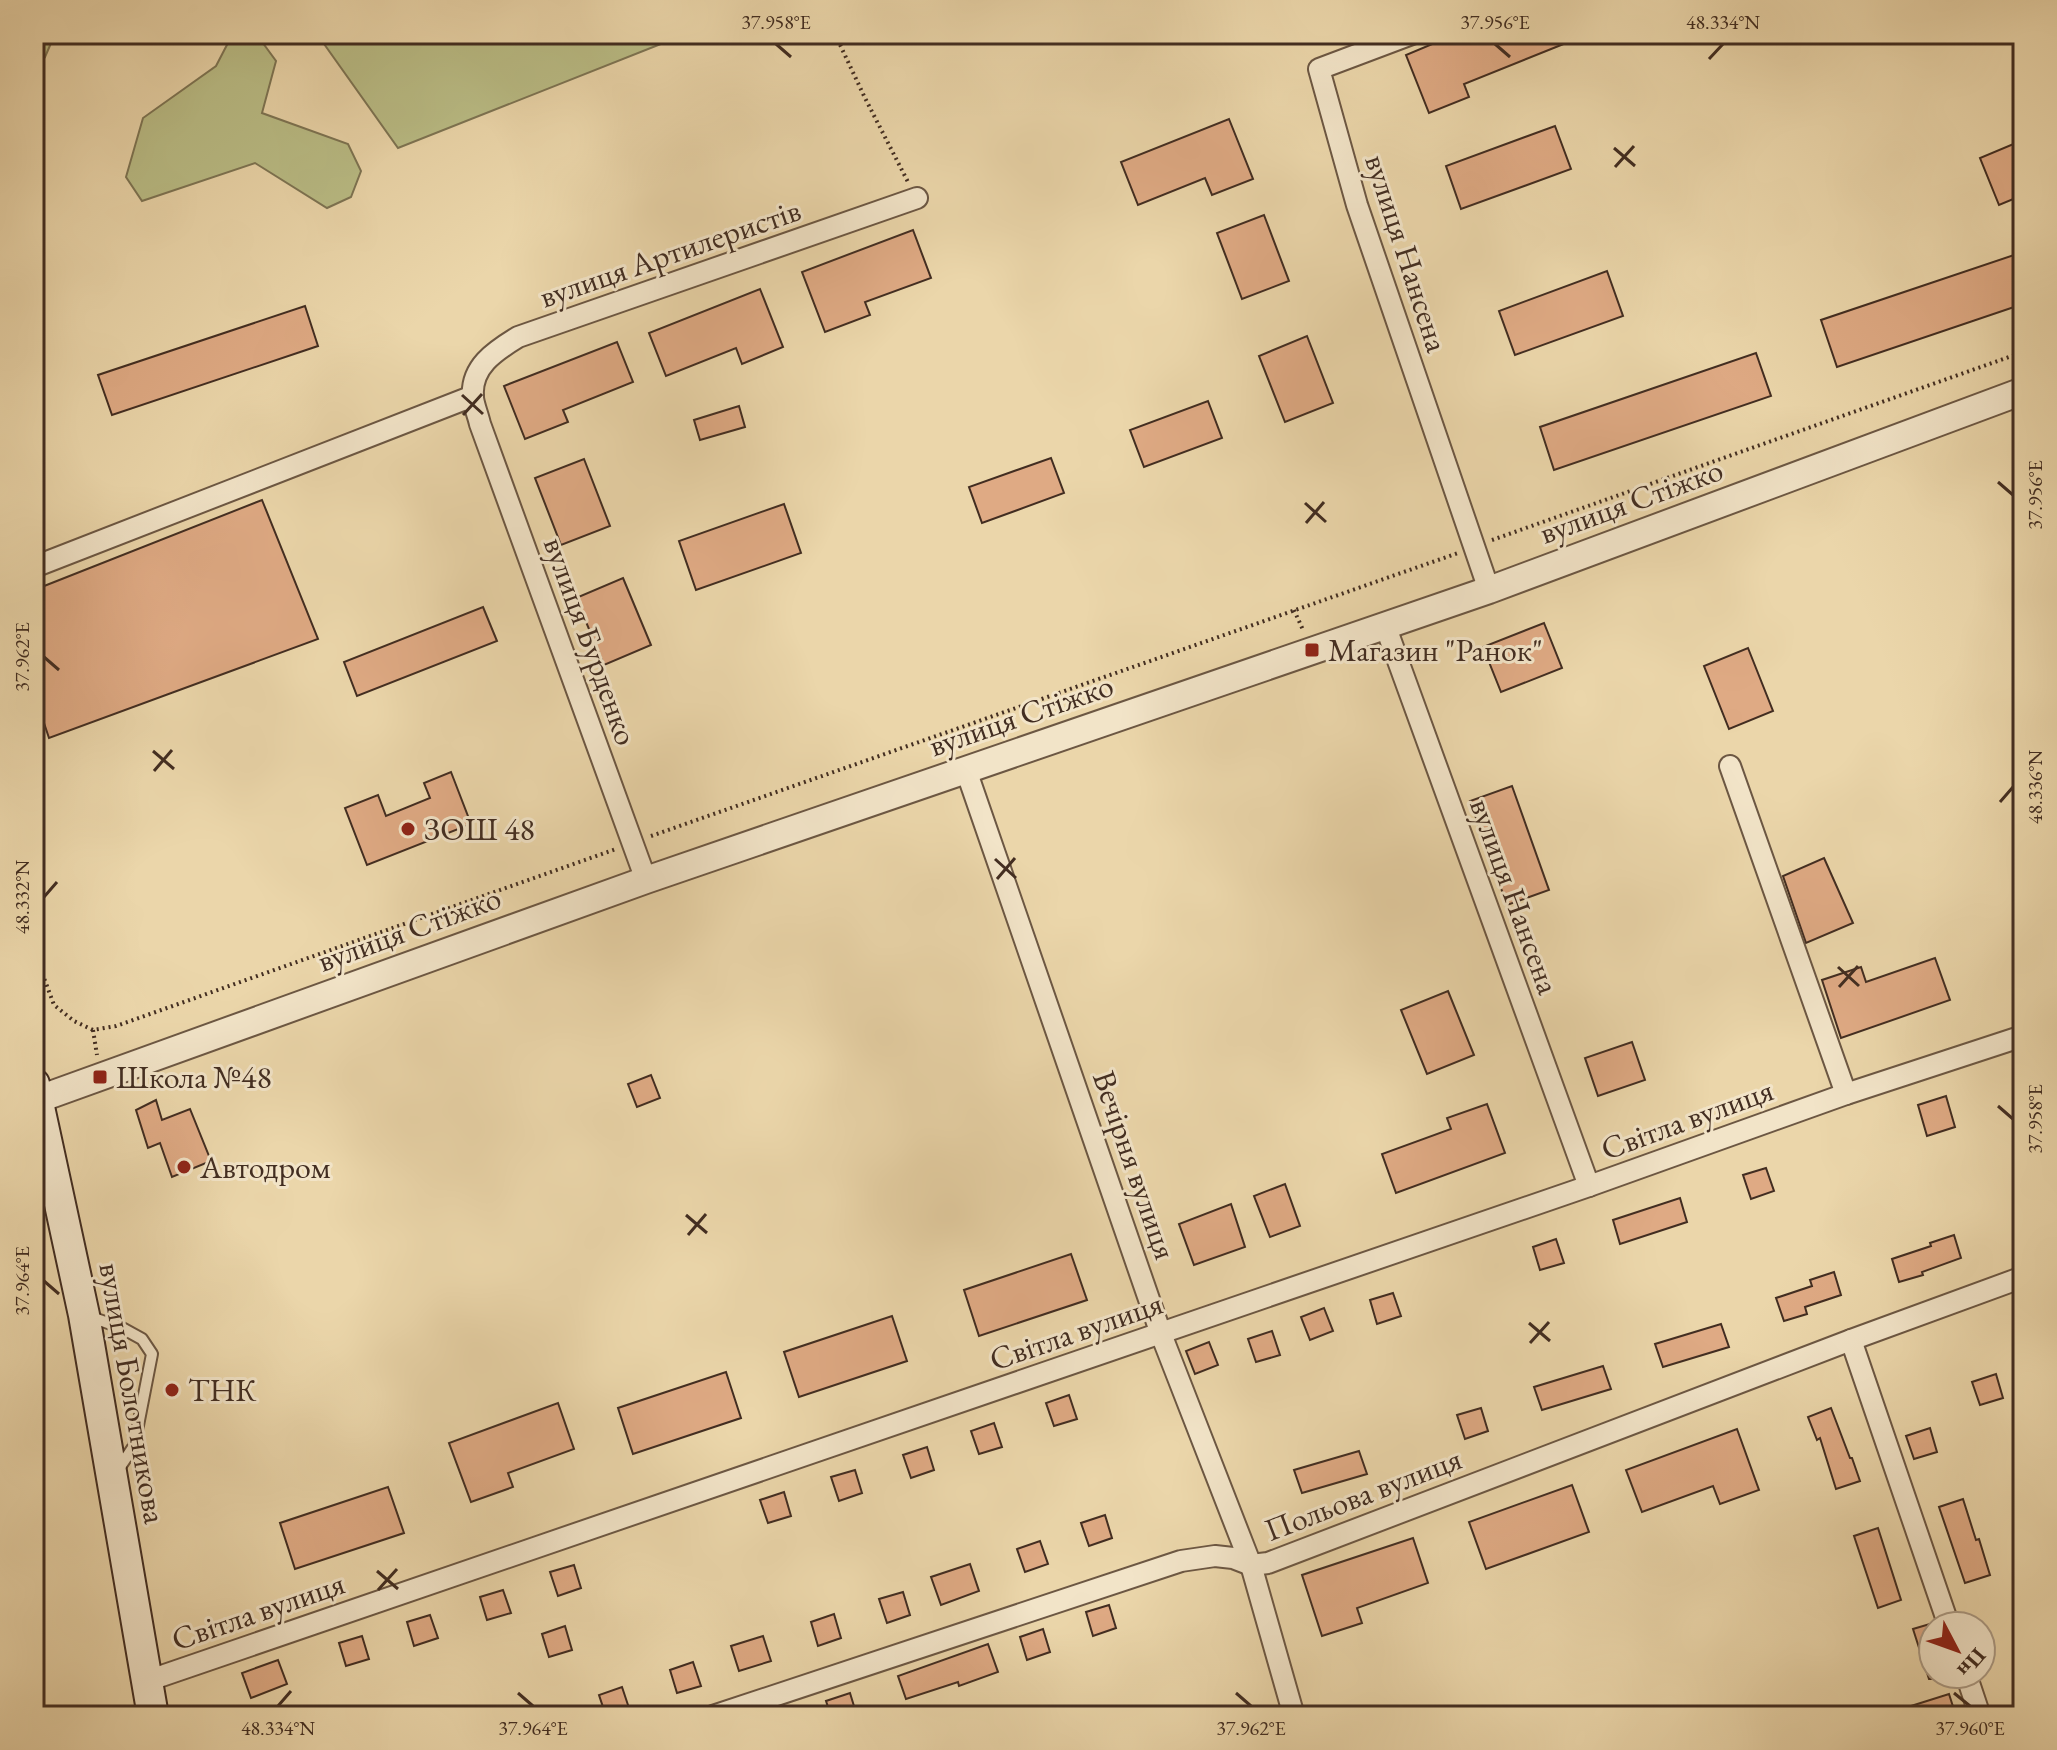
<svg xmlns="http://www.w3.org/2000/svg" width="2057" height="1750" viewBox="0 0 2057 1750" font-family="'EB Garamond',serif">
	<style>
		.green { fill: #babd86; stroke: #7e7554; stroke-width: 2 }
		.building { fill: #dfaa84; stroke: #422d21; stroke-width: 2 }
		.lines { fill: none; stroke-linecap: round; stroke-linejoin: round }
		.service-casing { stroke: #6c5743; stroke-width: 14 }
		.minor-casing { stroke: #6c5743; stroke-width: 24 }
		.tertiary-casing { stroke: #6c5743; stroke-width: 30 }
		.secondary-casing { stroke: #422d21; stroke-width: 34 }
		.path { stroke: #422d21; stroke-width: 4; stroke-dasharray: 2 4; stroke-linecap: butt }
		.service { stroke: #f2e4c8; stroke-width: 10 }
		.minor { stroke: #f2e4c8; stroke-width: 20 }
		.tertiary { stroke: #f2e4c8; stroke-width: 26 }
		.secondary { stroke: #f2e4c8; stroke-width: 30 }
		.ticks { fill: none; stroke: #422d21; stroke-width: 3 }
		.poi-dot { fill: #8f2418; stroke: #f2e4c8; stroke-width: 3 }
		.labels { text-anchor: middle; dominant-baseline: central; stroke-width: 6; stroke-linejoin: round; paint-order: stroke }
		.street-label { font-size: 32px; fill: #422d21; stroke: #f2e4c8 }
		.poi-label { font-size: 32px; fill: #422d21; stroke: #f2e4c8; text-anchor: start }
		.neatline { fill: none; stroke: #422d21; stroke-width: 3 }
		.ticks-label { font-size: 20px; text-anchor: middle; fill: #422d21 }
	</style>
	<rect width="100%" height="100%" fill="#ebd6aa"/>
	<filter id="stains"><feTurbulence type="fractalNoise" baseFrequency=".0025" numOctaves="4"/><feColorMatrix values="0 0 0 0 .2 0 0 0 0 .09 0 0 0 0 .02 0 0 0 .5 -.17"/></filter>
	<radialGradient id="worn" r=".72"><stop offset=".6" stop-color="#630" stop-opacity="0"/><stop offset="1" stop-color="#630" stop-opacity=".3"/></radialGradient>
	<g class="green">
		<polygon points="34,34 55,34 45,57 34,51"/>
		<polygon points="317,34 686,34 398,148"/>
		<polygon points="257,35 276,61 262,113 348,144 361,171 351,197 327,208 255,163 142,201 126,177 143,118 216,66 229,41"/>
	</g>
	<g class="building">
		<polygon points="1456,34 1586,34 1586,35 1464,84 1469,97 1429,113 1406,55"/>
		<polygon points="1229,119 1253,179 1212,195 1205,178 1138,205 1121,162"/>
		<polygon points="1555,126 1571,169 1461,209 1446,166"/>
		<polygon points="2023,140 2023,195 1999,205 1980,158"/>
		<polygon points="1264,215 1289,281 1242,299 1217,233"/>
		<polygon points="913,230 931,278 865,302 870,315 825,332 802,272"/>
		<polygon points="2023,252 2023,304 1837,367 1821,320"/>
		<polygon points="1607,271 1623,316 1515,355 1499,311"/>
		<polygon points="760,289 783,347 742,364 736,348 666,376 649,333"/>
		<polygon points="305,306 318,346 112,415 98,375"/>
		<polygon points="1307,336 1333,403 1285,422 1259,356"/>
		<polygon points="617,342 633,382 563,410 568,422 525,439 504,386"/>
		<polygon points="1756,353 1771,396 1554,470 1540,427"/>
		<polygon points="1208,401 1222,438 1144,467 1130,430"/>
		<polygon points="739,406 745,427 700,440 694,420"/>
		<polygon points="1051,458 1064,493 982,523 969,487"/>
		<polygon points="584,459 610,526 561,545 535,478"/>
		<polygon points="262,500 318,639 49,738 34,693 34,590"/>
		<polygon points="784,504 801,553 696,590 679,541"/>
		<polygon points="623,578 651,645 604,665 576,598"/>
		<polygon points="483,607 497,641 357,696 344,662"/>
		<polygon points="1544,623 1562,668 1501,692 1483,647"/>
		<polygon points="1748,648 1773,711 1729,729 1704,666"/>
		<polygon points="451,772 471,824 367,865 345,808 378,795 386,816 430,798 424,783"/>
		<polygon points="1512,786 1549,890 1507,905 1470,801"/>
		<polygon points="1824,858 1853,923 1806,943 1783,876"/>
		<polygon points="1935,958 1950,1000 1841,1038 1822,980 1861,967 1866,982"/>
		<polygon points="1448,991 1474,1055 1427,1074 1401,1010"/>
		<polygon points="1632,1042 1645,1080 1598,1096 1585,1058"/>
		<polygon points="651,1075 660,1098 637,1107 628,1084"/>
		<polygon points="1946,1096 1955,1127 1927,1136 1918,1105"/>
		<polygon points="156,1100 162,1120 190,1109 211,1161 172,1177 160,1143 148,1148 136,1110"/>
		<polygon points="1487,1104 1505,1153 1396,1193 1382,1154 1451,1129 1447,1118"/>
		<polygon points="1766,1168 1774,1191 1751,1199 1743,1175"/>
		<polygon points="1285,1184 1300,1226 1270,1237 1254,1196"/>
		<polygon points="1680,1198 1687,1222 1620,1244 1613,1220"/>
		<polygon points="1231,1204 1245,1247 1194,1265 1179,1224"/>
		<polygon points="1954,1235 1961,1258 1922,1272 1923,1275 1899,1282 1892,1259 1931,1246 1930,1243"/>
		<polygon points="1556,1239 1564,1263 1540,1270 1533,1247"/>
		<polygon points="1071,1254 1087,1300 979,1336 964,1290"/>
		<polygon points="1834,1272 1841,1295 1805,1307 1807,1314 1784,1321 1776,1298 1812,1286 1810,1280"/>
		<polygon points="1393,1293 1401,1316 1377,1324 1370,1300"/>
		<polygon points="1324,1308 1333,1331 1310,1340 1301,1317"/>
		<polygon points="892,1316 907,1361 799,1397 784,1352"/>
		<polygon points="1721,1324 1729,1347 1663,1367 1655,1344"/>
		<polygon points="1272,1331 1280,1355 1256,1362 1248,1339"/>
		<polygon points="1209,1342 1218,1365 1195,1374 1186,1351"/>
		<polygon points="1603,1366 1611,1389 1542,1410 1534,1387"/>
		<polygon points="726,1372 741,1418 633,1454 618,1408"/>
		<polygon points="1996,1374 2003,1398 1980,1405 1972,1382"/>
		<polygon points="1069,1395 1077,1419 1054,1426 1046,1403"/>
		<polygon points="558,1403 574,1449 508,1473 513,1487 471,1502 449,1443"/>
		<polygon points="1481,1408 1488,1431 1465,1439 1457,1415"/>
		<polygon points="1831,1408 1850,1458 1852,1458 1860,1481 1836,1489 1820,1438 1817,1440 1808,1417"/>
		<polygon points="994,1423 1002,1447 979,1454 971,1431"/>
		<polygon points="1930,1428 1937,1452 1914,1459 1906,1436"/>
		<polygon points="1737,1429 1759,1490 1720,1504 1713,1486 1642,1512 1626,1470"/>
		<polygon points="927,1447 934,1470 911,1478 903,1455"/>
		<polygon points="1359,1451 1367,1474 1302,1493 1294,1470"/>
		<polygon points="855,1470 862,1493 839,1501 831,1477"/>
		<polygon points="1572,1485 1589,1532 1486,1569 1469,1522"/>
		<polygon points="388,1487 404,1533 295,1569 280,1523"/>
		<polygon points="784,1492 791,1516 768,1523 760,1500"/>
		<polygon points="1963,1499 1976,1540 1979,1539 1990,1575 1965,1583 1939,1507"/>
		<polygon points="1105,1515 1112,1538 1089,1546 1081,1523"/>
		<polygon points="1878,1528 1901,1600 1878,1608 1854,1536"/>
		<polygon points="1413,1538 1428,1583 1357,1608 1362,1623 1322,1636 1302,1575"/>
		<polygon points="1040,1541 1048,1564 1025,1572 1017,1549"/>
		<polygon points="970,1564 979,1591 941,1605 931,1577"/>
		<polygon points="574,1565 581,1588 558,1596 550,1572"/>
		<polygon points="503,1590 511,1613 487,1620 480,1597"/>
		<polygon points="903,1592 910,1615 887,1623 879,1599"/>
		<polygon points="1109,1605 1116,1628 1093,1636 1086,1612"/>
		<polygon points="834,1614 841,1638 818,1646 811,1622"/>
		<polygon points="430,1615 438,1638 414,1646 407,1622"/>
		<polygon points="1933,1623 1933,1679 1929,1679 1913,1629"/>
		<polygon points="565,1626 572,1650 549,1657 542,1634"/>
		<polygon points="1043,1629 1050,1652 1027,1660 1020,1637"/>
		<polygon points="362,1636 369,1659 346,1666 339,1643"/>
		<polygon points="763,1636 771,1661 739,1671 731,1646"/>
		<polygon points="988,1644 998,1672 959,1686 958,1682 906,1699 898,1676"/>
		<polygon points="278,1660 287,1684 251,1698 242,1673"/>
		<polygon points="693,1662 701,1686 677,1693 670,1670"/>
		<polygon points="622,1687 630,1711 614,1716 606,1716 599,1695"/>
		<polygon points="850,1693 857,1716 831,1716 826,1701"/>
		<polygon points="1949,1694 1956,1716 1893,1716 1892,1712"/>
	</g>
	<g class="lines">
		<defs>
			<polyline id="service" points="91,1317 122,1328 142,1339 152,1354 134,1446 118,1470"/>
			<g id="minor">
				<polyline points="1412,34 1319,69 1357,205 1489,590"/>
				<polyline points="34,567 473,396"/>
				<polyline points="1385,625 1589,1186"/>
				<polyline points="1730,766 1846,1094"/>
				<polyline points="966,770 1161,1334 1251,1565 1294,1716"/>
				<path d="M 646,880 L 480,424 C 478,415 474,406 473,398 C 470,367 495,351 518,337 L 917,198"/>
				<polyline points="1851,1340 1949,1626"/>
				<polyline points="1966,1674 1980,1716"/>
				<polyline points="147,1681 1589,1186 1846,1094 2023,1036"/>
				<polyline points="713,1716 1181,1561 1215,1556 1233,1558 1251,1565 1268,1563 1851,1340 2023,1277"/>
			</g>
			<polyline id="tertiary" points="39,1099 646,880 1489,590 2023,391"/>
			<polyline id="secondary" points="34,1084 84,1315 153,1716"/>
		</defs>
		<use href="#service" class="service-casing"/>
		<use href="#minor" class="minor-casing"/>
		<use href="#tertiary" class="tertiary-casing"/>
		<use href="#secondary" class="secondary-casing"/>
		<g class="path">
			<polyline points="835,34 865,98 908,182"/>
			<polyline points="1492,540 2023,352"/>
			<polyline points="1294,610 1303,630"/>
			<polyline points="651,836 1458,553"/>
			<polyline points="34,951 54,1005 74,1021 93,1030 116,1026 616,849"/>
			<polyline points="93,1030 97,1055"/>
		</g>
		<use href="#service" class="service"/>
		<use href="#minor" class="minor"/>
		<use href="#tertiary" class="tertiary"/>
		<use href="#secondary" class="secondary"/>
	</g>
	<path class="ticks" d="M 776,44 L 791,57M 1495,44 L 1510,57M 1709,59 L 1723,44M 1614,148 L 1635,166M 1615,167 L 1634,146M 462,395 L 483,414M 463,415 L 482,394M 1998,482 L 2013,495M 1305,503 L 1326,522M 1306,523 L 1324,502M 44,657 L 59,670M 153,751 L 174,769M 154,771 L 172,750M 2000,802 L 2013,787M 995,859 L 1016,878M 997,879 L 1015,858M 44,897 L 57,882M 1838,967 L 1859,986M 1839,987 L 1858,966M 1998,1106 L 2013,1119M 686,1215 L 707,1233M 688,1235 L 706,1214M 44,1281 L 59,1294M 1529,1323 L 1550,1341M 1530,1343 L 1549,1322M 377,1571 L 398,1589M 378,1590 L 397,1569M 518,1693 L 533,1706M 1236,1693 L 1251,1706M 1954,1693 L 1970,1706M 278,1706 L 291,1691"/>
	<g class="poi-dot">
		<rect x="1304" y="642" width="16" height="16" rx="4"/>
		<circle cx="408" cy="829" r="8"/>
		<rect x="92" y="1069" width="16" height="16" rx="4"/>
		<circle cx="184" cy="1167" r="8"/>
		<circle cx="172" cy="1390" r="8"/>
	</g>
	<g class="labels">
		<g class="street-label">
			<text transform="translate(670 253) rotate(-19)">вулиця Артилеристів</text>
			<text transform="translate(1407 253) rotate(72)">вулиця Нансена</text>
			<text transform="translate(1631 501) rotate(-20)">вулиця Стіжко</text>
			<text transform="translate(591 641) rotate(70)">вулиця Бурденко</text>
			<text transform="translate(1021 715) rotate(-19)">вулиця Стіжко</text>
			<text transform="translate(1515 896) rotate(70)">вулиця Нансена</text>
			<text transform="translate(409 929) rotate(-20)">вулиця Стіжко</text>
			<text transform="translate(1687 1119) rotate(-20)">Світла вулиця</text>
			<text transform="translate(1135 1165) rotate(71)">Вечірня вулиця</text>
			<text transform="translate(1076 1331) rotate(-19)">Світла вулиця</text>
			<text transform="translate(133 1393) rotate(80)">вулиця Болотникова</text>
			<text transform="translate(1363 1494) rotate(-21)">Польова вулиця</text>
			<text transform="translate(258 1611) rotate(-19)">Світла вулиця</text>
		</g>
		<g class="poi-label">
			<text x="1328" y="650">Магазин "Ранок"</text>
			<text x="424" y="829">ЗОШ 48</text>
			<text x="116" y="1077">Школа №48</text>
			<text x="200" y="1167">Автодром</text>
			<text x="188" y="1390">ТНК</text>
		</g>
	</g>
	<rect width="2057" height="1750" fill="none" stroke="#ebd6aa" stroke-width="88"/>
	<g transform="translate(1957 1650) rotate(131)"><circle r="38" fill="#f2e4c8" stroke="#ac9b85" stroke-width="2"/>
	<path d="M0-6L14 30L0 20L-14 30Z" fill="#8f2418"/>
	<text y="-12" font-size="22" font-weight="bold" text-anchor="middle" fill="#422d21">Пн</text>
	</g>
	<rect x="44" y="44" width="1969" height="1662" class="neatline"/>
	<g class="ticks-label">
		<text x="776" y="29">37.958°E</text>
		<text x="1495" y="29">37.956°E</text>
		<text x="1723" y="29">48.334°N</text>
		<text transform="translate(2035 495) rotate(-90)" y="7">37.956°E</text>
		<text transform="translate(22 657) rotate(-90)" y="7">37.962°E</text>
		<text transform="translate(2035 787) rotate(-90)" y="7">48.336°N</text>
		<text transform="translate(22 897) rotate(-90)" y="7">48.332°N</text>
		<text transform="translate(2035 1119) rotate(-90)" y="7">37.958°E</text>
		<text transform="translate(22 1281) rotate(-90)" y="7">37.964°E</text>
		<text x="278" y="1735">48.334°N</text>
		<text x="533" y="1735">37.964°E</text>
		<text x="1251" y="1735">37.962°E</text>
		<text x="1970" y="1735">37.960°E</text>
	</g>
	<rect width="100%" height="100%" filter="url(#stains)"/>
	<rect width="100%" height="100%" fill="url(#worn)"/>
</svg>
